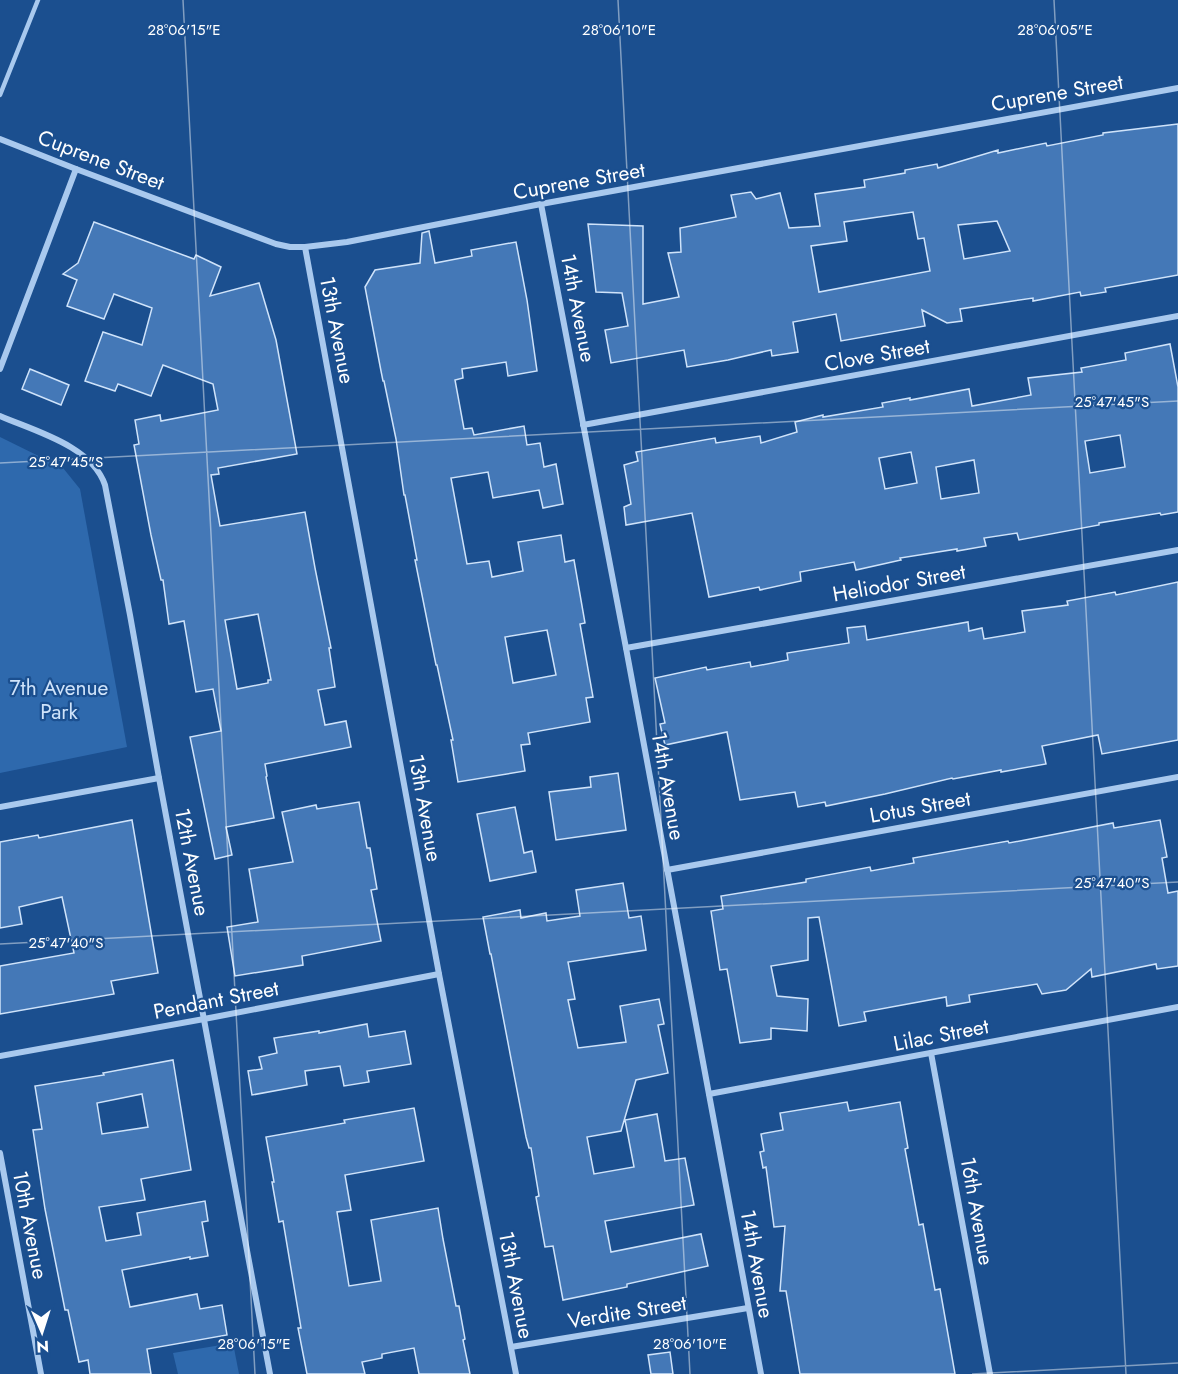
<svg xmlns="http://www.w3.org/2000/svg" width="1178" height="1374" viewBox="0 0 1178 1374" font-family="Jost,sans-serif">
	<style>
		.green { fill: #2e69ad }
		.building { fill: #4478b7; stroke: #cfe3fa; stroke-width: 1.5; fill-rule: evenodd }
		.lines { fill: none; stroke-linecap: round; stroke-linejoin: round }
		.lane { stroke: #a9c9ee; stroke-width: 4.5 }
		.street { stroke: #a9c9ee; stroke-width: 6 }
		.ticks { fill: none; stroke: #fff; stroke-width: 1.5; stroke-opacity: 0.45 }
		.labels { text-anchor: middle; dominant-baseline: central; stroke-width: 4.5; stroke-linejoin: round; paint-order: stroke }
		.street-label { font-size: 21px; fill: #fff; stroke: #1b4f8f }
		.park-label { font-size: 21px; fill: #cfe3fa; stroke: #1b4f8f }
		.ticks-label { font-size: 15px; text-anchor: middle; fill: #fff; stroke: #1b4f8f; stroke-width: 4.5; stroke-linejoin: round; paint-order: stroke }
	</style>
	<rect width="100%" height="100%" fill="#1b4f8f"/>
	<g class="green">
		<polygon points="0,437 63,468 80,489 127,747 0,773"/>
		<polygon points="233,1343 239,1374 178,1374 173,1353"/>
	</g>
	<g class="building">
		<path d="M 1178,124 L 1178,275 L 1105,288 L 1106,292 L 1081,296 L 1080,292 L 1033,301 L 1033,298 L 960,309 L 962,321 L 947,323 L 922,310 L 925,326 L 841,341 L 836,314 L 793,322 L 798,352 L 772,356 L 771,350 L 728,360 L 687,367 L 684,350 L 611,363 L 605,330 L 628,326 L 622,293 L 596,292 L 588,224 L 643,226 L 643,304 L 679,297 L 668,253 L 681,252 L 680,228 L 736,217 L 731,195 L 751,192 L 756,199 L 780,193 L 789,228 L 820,226 L 815,194 L 865,187 L 864,180 L 905,173 L 905,170 L 937,164 L 938,168 L 998,150 L 998,153 L 1046,143 L 1047,146 L 1103,135 L 1103,133 ZM 913,212 L 918,239 L 924,238 L 930,271 L 819,292 L 811,246 L 847,241 L 844,222 ZM 997,221 L 1010,251 L 964,259 L 958,225 Z"/>
		<path d="M 94,222 L 194,259 L 196,255 L 221,267 L 210,296 L 259,283 L 276,340 L 297,454 L 218,468 L 219,474 L 211,475 L 220,526 L 305,512 L 315,568 L 331,648 L 329,648 L 335,687 L 318,690 L 325,725 L 346,721 L 351,747 L 265,764 L 267,776 L 266,777 L 274,818 L 226,827 L 232,855 L 215,859 L 190,737 L 221,731 L 213,689 L 196,692 L 184,621 L 169,624 L 163,580 L 161,580 L 151,535 L 134,445 L 139,444 L 135,420 L 160,415 L 161,421 L 218,410 L 213,384 L 163,365 L 151,396 L 118,384 L 115,391 L 85,381 L 103,332 L 142,345 L 152,308 L 114,294 L 104,319 L 67,306 L 77,280 L 63,274 L 78,263 ZM 258,614 L 271,680 L 268,680 L 268,683 L 237,689 L 225,620 Z"/>
		<path d="M 429,231 L 435,263 L 472,256 L 471,250 L 516,242 L 527,300 L 537,371 L 508,376 L 506,362 L 462,369 L 463,378 L 455,380 L 464,429 L 472,428 L 474,435 L 524,426 L 527,445 L 540,443 L 544,467 L 556,464 L 563,504 L 543,508 L 539,490 L 493,498 L 488,472 L 451,478 L 467,564 L 489,561 L 492,577 L 523,571 L 518,542 L 561,535 L 565,562 L 574,560 L 585,623 L 580,624 L 593,697 L 586,698 L 590,722 L 528,733 L 530,744 L 521,745 L 525,771 L 458,782 L 451,740 L 453,740 L 437,665 L 436,665 L 415,560 L 417,560 L 405,495 L 404,495 L 396,439 L 384,381 L 383,381 L 381,371 L 365,287 L 375,270 L 420,263 L 422,233 ZM 547,630 L 556,675 L 513,683 L 505,637 Z"/>
		<path d="M 1170,344 L 1178,387 L 1178,512 L 1161,515 L 1160,513 L 1099,523 L 1099,525 L 1019,540 L 1017,533 L 984,538 L 986,546 L 957,551 L 957,549 L 900,558 L 901,560 L 856,570 L 854,562 L 800,572 L 801,581 L 760,590 L 759,587 L 709,597 L 692,513 L 626,525 L 624,507 L 631,504 L 624,465 L 638,461 L 636,452 L 715,438 L 716,443 L 760,436 L 761,443 L 797,432 L 795,422 L 823,415 L 823,417 L 883,407 L 882,403 L 910,398 L 910,400 L 969,389 L 972,406 L 1031,395 L 1028,378 L 1082,372 L 1081,368 L 1126,360 L 1125,353 ZM 1120,435 L 1125,467 L 1090,473 L 1085,441 ZM 911,452 L 917,483 L 885,489 L 879,458 ZM 974,460 L 979,493 L 941,499 L 936,467 Z"/>
		<polygon points="30,369 69,385 61,405 22,389"/>
		<polygon points="1178,582 1178,740 1102,754 1098,735 1042,746 1046,764 1001,772 1001,770 953,779 952,778 885,794 826,806 825,802 798,807 795,792 740,800 727,732 665,745 660,724 665,723 655,678 706,667 707,670 750,662 751,667 788,660 787,653 849,643 847,628 865,626 867,640 968,622 969,631 982,628 984,639 1025,632 1022,611 1068,605 1067,601 1115,592 1116,595"/>
		<polygon points="618,773 626,830 556,840 549,792 591,787 590,777"/>
		<polygon points="359,802 367,848 370,848 377,889 371,890 381,941 302,956 303,965 235,976 227,927 258,922 249,869 293,862 282,812 316,805 317,809"/>
		<polygon points="515,807 524,853 532,851 536,872 490,881 477,814"/>
		<polygon points="132,820 158,973 111,981 114,994 0,1014 0,966 74,953 62,897 19,907 22,924 0,928 0,842 38,835 39,838"/>
		<polygon points="1160,820 1167,857 1162,858 1168,893 1178,891 1178,966 1157,969 1156,964 1092,977 1091,969 1066,990 1042,994 1037,984 969,995 970,1002 947,1006 946,997 864,1012 866,1021 839,1026 819,917 808,918 808,960 771,966 777,996 808,999 807,1031 771,1028 771,1039 740,1043 727,969 720,970 711,911 723,909 721,896 806,882 806,879 870,867 871,871 914,863 913,858 1008,841 1009,843 1113,823 1114,828"/>
		<polygon points="623,883 629,918 641,916 646,950 568,962 575,999 568,1000 578,1048 626,1042 620,1006 659,999 664,1024 658,1025 668,1073 636,1080 621,1131 587,1137 594,1174 634,1167 625,1120 657,1114 665,1161 685,1158 694,1205 605,1221 611,1252 701,1234 708,1266 627,1284 627,1287 563,1300 553,1246 545,1247 536,1197 539,1196 531,1148 529,1148 526,1137 491,954 490,954 483,917 520,910 521,918 546,913 547,921 580,916 576,890"/>
		<polygon points="367,1024 369,1037 405,1031 411,1064 367,1071 369,1082 344,1086 340,1066 305,1071 307,1085 252,1095 248,1071 262,1069 259,1057 277,1053 274,1038 319,1031 319,1033"/>
		<path d="M 173,1060 L 191,1170 L 141,1179 L 145,1200 L 99,1207 L 106,1241 L 141,1235 L 137,1213 L 205,1201 L 208,1221 L 202,1222 L 208,1256 L 190,1259 L 190,1257 L 122,1270 L 130,1307 L 197,1294 L 200,1309 L 222,1305 L 227,1335 L 147,1349 L 151,1374 L 90,1374 L 88,1360 L 79,1362 L 68,1310 L 65,1310 L 45,1209 L 33,1130 L 42,1129 L 35,1086 L 104,1075 L 103,1073 ZM 142,1094 L 148,1127 L 102,1134 L 97,1103 Z"/>
		<polygon points="847,1102 849,1111 900,1102 908,1148 905,1149 919,1225 923,1224 935,1290 940,1289 955,1374 800,1374 786,1291 780,1291 785,1226 774,1227 766,1167 763,1168 760,1152 764,1151 761,1134 783,1130 780,1113"/>
		<polygon points="414,1108 424,1161 345,1175 351,1210 337,1212 349,1286 381,1281 371,1220 438,1208 443,1239 456,1306 459,1306 465,1339 463,1340 470,1374 419,1374 414,1348 382,1354 382,1358 362,1362 365,1374 307,1374 298,1328 301,1328 283,1221 279,1222 272,1182 274,1182 266,1137 345,1123 344,1120"/>
		<polygon points="670,1352 673,1374 651,1374 648,1355"/>
	</g>
	<g class="lines">
		<polyline class="lane" points="0,95 38,0"/>
		<g class="street">
			<polyline points="0,139 76,169 276,244 290,247 305,247 347,242 541,204 1178,88"/>
			<polyline points="541,204 626,648 761,1374"/>
			<polyline points="305,247 439,974 516,1374"/>
			<polyline points="0,369 76,169"/>
			<path d="M 0,416 C 35,431 92,446 105,485 L 130,615 L 159,778 L 270,1374"/>
			<polyline points="583,425 1178,316"/>
			<polyline points="626,648 1178,550"/>
			<polyline points="0,807 159,778"/>
			<polyline points="667,870 1178,777"/>
			<polyline points="931,1053 990,1374"/>
			<polyline points="0,1056 204,1019 439,974"/>
			<polyline points="709,1094 1178,1007"/>
			<polyline points="0,1153 41,1374"/>
			<polyline points="511,1347 748,1308"/>
		</g>
	</g>
	<path class="ticks" d="M 183,0 L 255,1374M 618,0 L 690,1374M 1054,0 L 1126,1374M 0,463 L 1178,401M 0,944 L 1178,882M 972,1374 L 1178,1363"/>
	<g class="labels">
		<g class="street-label">
			<text transform="translate(1057 93) rotate(-10)">Cuprene Street</text>
			<text transform="translate(101 160) rotate(21)">Cuprene Street</text>
			<text transform="translate(579 181) rotate(-10)">Cuprene Street</text>
			<text transform="translate(578 308) rotate(79)">14th Avenue</text>
			<text transform="translate(337 330) rotate(79)">13th Avenue</text>
			<text transform="translate(877 355) rotate(-10)">Clove Street</text>
			<text transform="translate(899 583) rotate(-10)">Heliodor Street</text>
			<text transform="translate(668 786) rotate(80)">14th Avenue</text>
			<text transform="translate(920 807) rotate(-10)">Lotus Street</text>
			<text transform="translate(425 808) rotate(80)">13th Avenue</text>
			<text transform="translate(192 862) rotate(79)">12th Avenue</text>
			<text transform="translate(216 1000) rotate(-11)">Pendant Street</text>
			<text transform="translate(941 1035) rotate(-11)">Lilac Street</text>
			<text transform="translate(977 1211) rotate(80)">16th Avenue</text>
			<text transform="translate(30 1225) rotate(79)">10th Avenue</text>
			<text transform="translate(757 1264) rotate(80)">14th Avenue</text>
			<text transform="translate(516 1285) rotate(79)">13th Avenue</text>
			<text transform="translate(627 1312) rotate(-9)">Verdite Street</text>
		</g>
		<g class="park-label">
			<text x="59" y="688">7th Avenue<tspan x="59" dy="24">Park</tspan></text>
		</g>
	</g>
	<g class="ticks-label">
		<text x="184" y="35">28°06'15"E</text>
		<text x="619" y="35">28°06'10"E</text>
		<text x="1055" y="35">28°06'05"E</text>
		<text x="1112" y="407">25°47'45"S</text>
		<text x="66" y="467">25°47'45"S</text>
		<text x="1112" y="888">25°47'40"S</text>
		<text x="66" y="948">25°47'40"S</text>
		<text x="254" y="1349">28°06'15"E</text>
		<text x="690" y="1349">28°06'10"E</text>
	</g>
	<g transform="translate(42 1332) rotate(177)" stroke="#1b4f8f" stroke-width="4.5" paint-order="stroke">
	<path d="M0-4.5L10 22L0 15L-10 22Z" fill="#ffffff"/>
	<text y="-9" font-size="16" font-weight="bold" text-anchor="middle" fill="#ffffff">N</text>
	</g>
</svg>
